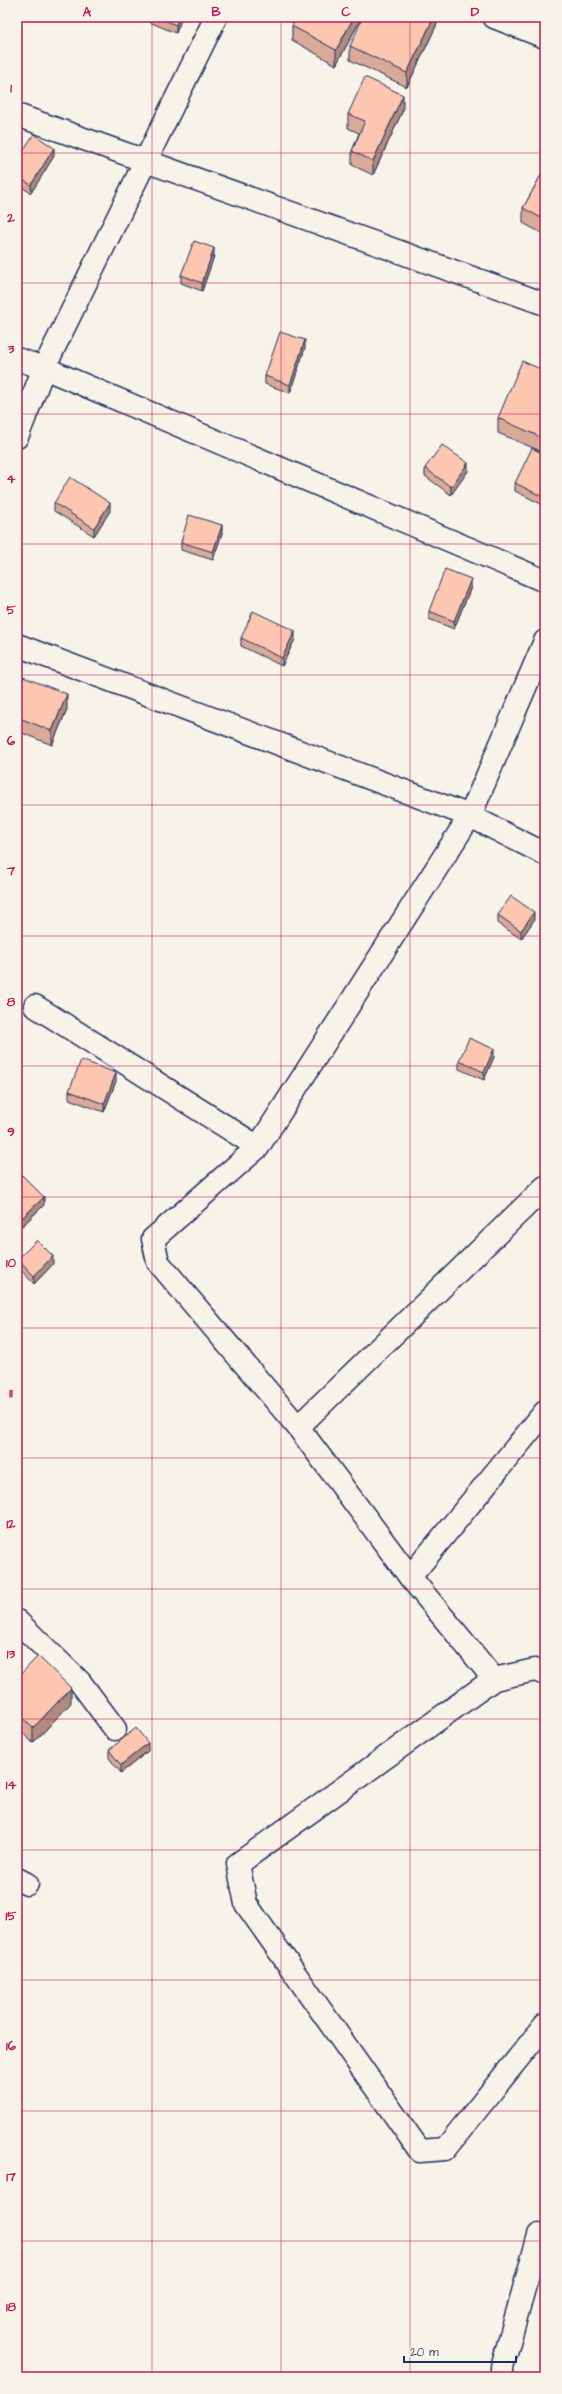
<svg xmlns="http://www.w3.org/2000/svg" width="562" height="2394" viewBox="0 0 562 2394" font-family="'Architects Daughter',sans-serif">
	<style>
		.lines { fill: none; stroke-linecap: round; stroke-linejoin: round }
		.minor-casing { stroke: #1b2f5e; stroke-width: 25 }
		.minor { stroke: #f7f3e8; stroke-width: 22 }
		.wall { fill: #daaa98; stroke: #1b2f5e }
		.shaded-wall { fill: #b18b7c; stroke: #1b2f5e }
		.building { fill: #fdc6b1; stroke: #1b2f5e }
		.grid { fill: none; stroke: #c2185b; stroke-width: 1; stroke-opacity: 0.55 }
		.neatline { fill: none; stroke: #c2185b; stroke-width: 1.5 }
		.grid-label { font-size: 13px; text-anchor: middle; font-weight: bold; fill: #c2185b }
	</style>
	<rect width="100%" height="100%" fill="#f7f3e8"/>
	<filter id="ink" filterUnits="userSpaceOnUse"><feTurbulence type="fractalNoise" baseFrequency=".025" numOctaves="2"/><feDisplacementMap in="SourceGraphic" scale="8" xChannelSelector="R" yChannelSelector="G"/><feConvolveMatrix kernelMatrix="1 2 1 2 8 2 1 2 1" color-interpolation-filters="sRGB"/></filter>
	<g filter="url(#ink)">
		<g class="lines">
			<defs>
				<g id="minor">
					<polyline points="494,17 545,37"/>
					<polyline points="17,115 545,304"/>
					<polyline points="17,359 44,368 545,581"/>
					<polyline points="17,437 44,368 216,17"/>
					<polyline points="17,645 470,816 545,854"/>
					<polyline points="35,1006 258,1147"/>
					<polyline points="298,1427 545,1187"/>
					<polyline points="410,1577 545,1412"/>
					<polyline points="17,1621 80,1682 115,1729"/>
					<polyline points="545,1674 535,1670 494,1679 238,1864 246,1904 420,2151 445,2149 545,2025"/>
					<polyline points="494,1679 410,1577 298,1427 158,1262 153,1239 258,1147 470,816 545,641"/>
					<polyline points="17,1879 27,1884"/>
					<polyline points="502,2377 502,2367 539,2235"/>
				</g>
			</defs>
			<use href="#minor" class="minor-casing"/>
			<use href="#minor" class="minor"/>
		</g>
		<g class="wall">
			<polygon points="71,17 80,17 78,20"/>
			<polygon points="137,17 182,17 176,33"/>
			<polygon points="282,17 362,17 336,65 292,40 292,26 294,23"/>
			<polygon points="437,17 437,24 407,87 350,60 350,46"/>
			<polygon points="403,110 373,175 352,165 352,151 359,133 348,128 348,114"/>
			<polygon points="54,156 31,193 17,184 17,160"/>
			<polygon points="545,168 545,235 523,223 523,208"/>
			<polygon points="214,256 202,291 181,283 181,275"/>
			<polygon points="305,348 290,393 265,384 265,376"/>
			<polygon points="545,371 545,453 498,433 498,418"/>
			<polygon points="545,455 545,506 515,491 515,483"/>
			<polygon points="425,468 468,471 451,495 425,476"/>
			<polygon points="54,503 110,511 94,536 54,511"/>
			<polygon points="222,533 213,560 181,550 181,542"/>
			<polygon points="471,587 454,629 429,619 429,611"/>
			<polygon points="241,638 295,639 282,666 241,646"/>
			<polygon points="17,693 67,709 52,745 17,731"/>
			<polygon points="498,915 534,920 521,939 498,923"/>
			<polygon points="494,1057 484,1080 459,1069 459,1061"/>
			<polygon points="116,1081 104,1112 69,1099 69,1091"/>
			<polygon points="17,1180 44,1205 20,1228 17,1225"/>
			<polygon points="18,1259 53,1264 34,1284 18,1267"/>
			<polygon points="17,1678 71,1703 33,1743 17,1728"/>
			<polygon points="109,1750 148,1751 121,1773 109,1758"/>
		</g>
		<g class="shaded-wall">
			<polygon points="179,17 182,17 176,33 176,25"/>
			<polygon points="354,17 362,17 336,65 336,50"/>
			<polygon points="434,17 437,17 437,24 407,87 407,73"/>
			<polygon points="403,95 403,110 373,175 373,161"/>
			<polygon points="54,148 54,156 31,193 31,185"/>
			<polygon points="214,248 214,256 202,291 202,283"/>
			<polygon points="305,340 305,348 290,393 290,385"/>
			<polygon points="468,463 468,471 451,495 451,487"/>
			<polygon points="110,503 110,511 94,536 94,528"/>
			<polygon points="222,525 222,533 213,560 213,552"/>
			<polygon points="471,579 471,587 454,629 454,621"/>
			<polygon points="295,631 295,639 282,666 282,658"/>
			<polygon points="67,694 67,709 52,745 52,731"/>
			<polygon points="534,912 534,920 521,939 521,931"/>
			<polygon points="494,1049 494,1057 484,1080 484,1072"/>
			<polygon points="116,1073 116,1081 104,1112 104,1104"/>
			<polygon points="44,1197 44,1205 20,1228 20,1220"/>
			<polygon points="53,1256 53,1264 34,1284 34,1276"/>
			<polygon points="71,1688 71,1703 33,1743 33,1728"/>
			<polygon points="148,1743 148,1751 121,1773 121,1765"/>
		</g>
		<g class="building">
			<polygon points="157,17 179,17 176,25"/>
			<polygon points="297,17 354,17 336,50 292,26"/>
			<polygon points="363,17 434,17 407,73 350,46"/>
			<polygon points="365,77 403,95 373,161 352,151 365,121 348,114"/>
			<polygon points="34,134 54,148 31,185 17,176 17,160"/>
			<polygon points="545,168 545,220 523,208"/>
			<polygon points="194,241 214,248 202,283 181,275"/>
			<polygon points="280,332 305,340 290,385 265,376"/>
			<polygon points="522,361 545,371 545,439 498,418"/>
			<polygon points="442,445 468,463 451,487 425,468"/>
			<polygon points="532,448 545,455 545,498 515,483"/>
			<polygon points="70,477 110,503 94,528 54,503"/>
			<polygon points="189,515 222,525 213,552 181,542"/>
			<polygon points="445,569 471,579 454,621 429,611"/>
			<polygon points="253,611 295,631 282,658 241,638"/>
			<polygon points="23,677 67,694 52,731 17,717 17,693"/>
			<polygon points="511,896 534,912 521,931 498,915"/>
			<polygon points="469,1038 494,1049 484,1072 459,1061"/>
			<polygon points="81,1060 116,1073 104,1104 69,1091"/>
			<polygon points="22,1175 44,1197 20,1220 17,1217 17,1180"/>
			<polygon points="37,1240 53,1256 34,1276 18,1259"/>
			<polygon points="38,1656 71,1688 33,1728 17,1713 17,1678"/>
			<polygon points="136,1728 148,1743 121,1765 109,1750"/>
		</g>
	</g>
	<path class="grid" d="M 152,17 L 152,2377M 281,17 L 281,2377M 410,17 L 410,2377M 17,153 L 545,153M 17,283 L 545,283M 17,414 L 545,414M 17,544 L 545,544M 17,675 L 545,675M 17,805 L 545,805M 17,936 L 545,936M 17,1066 L 545,1066M 17,1197 L 545,1197M 17,1328 L 545,1328M 17,1458 L 545,1458M 17,1589 L 545,1589M 17,1719 L 545,1719M 17,1850 L 545,1850M 17,1980 L 545,1980M 17,2111 L 545,2111M 17,2241 L 545,2241"/>
	<rect width="562" height="2394" fill="none" stroke="#f7f3e8" stroke-width="44"/>
	<path d="M404 2356v6h112v-6" fill="none" stroke="#1b2f5e" stroke-width="2"/>
	<text x="410" y="2356" font-size="12" fill="#1b2f5e" stroke="#f7f3e8" stroke-width="3" paint-order="stroke">20 m</text>
	<rect x="22" y="22" width="518" height="2350" class="neatline"/>
	<g class="grid-label">
		<text x="87" y="16">A</text>
		<text x="216" y="16">B</text>
		<text x="346" y="16">C</text>
		<text x="475" y="16">D</text>
		<text x="11" y="92">1</text>
		<text x="11" y="222">2</text>
		<text x="11" y="353">3</text>
		<text x="11" y="483">4</text>
		<text x="11" y="614">5</text>
		<text x="11" y="745">6</text>
		<text x="11" y="875">7</text>
		<text x="11" y="1006">8</text>
		<text x="11" y="1136">9</text>
		<text x="11" y="1267">10</text>
		<text x="11" y="1397">11</text>
		<text x="11" y="1528">12</text>
		<text x="11" y="1658">13</text>
		<text x="11" y="1789">14</text>
		<text x="11" y="1920">15</text>
		<text x="11" y="2050">16</text>
		<text x="11" y="2181">17</text>
		<text x="11" y="2311">18</text>
	</g>
</svg>
